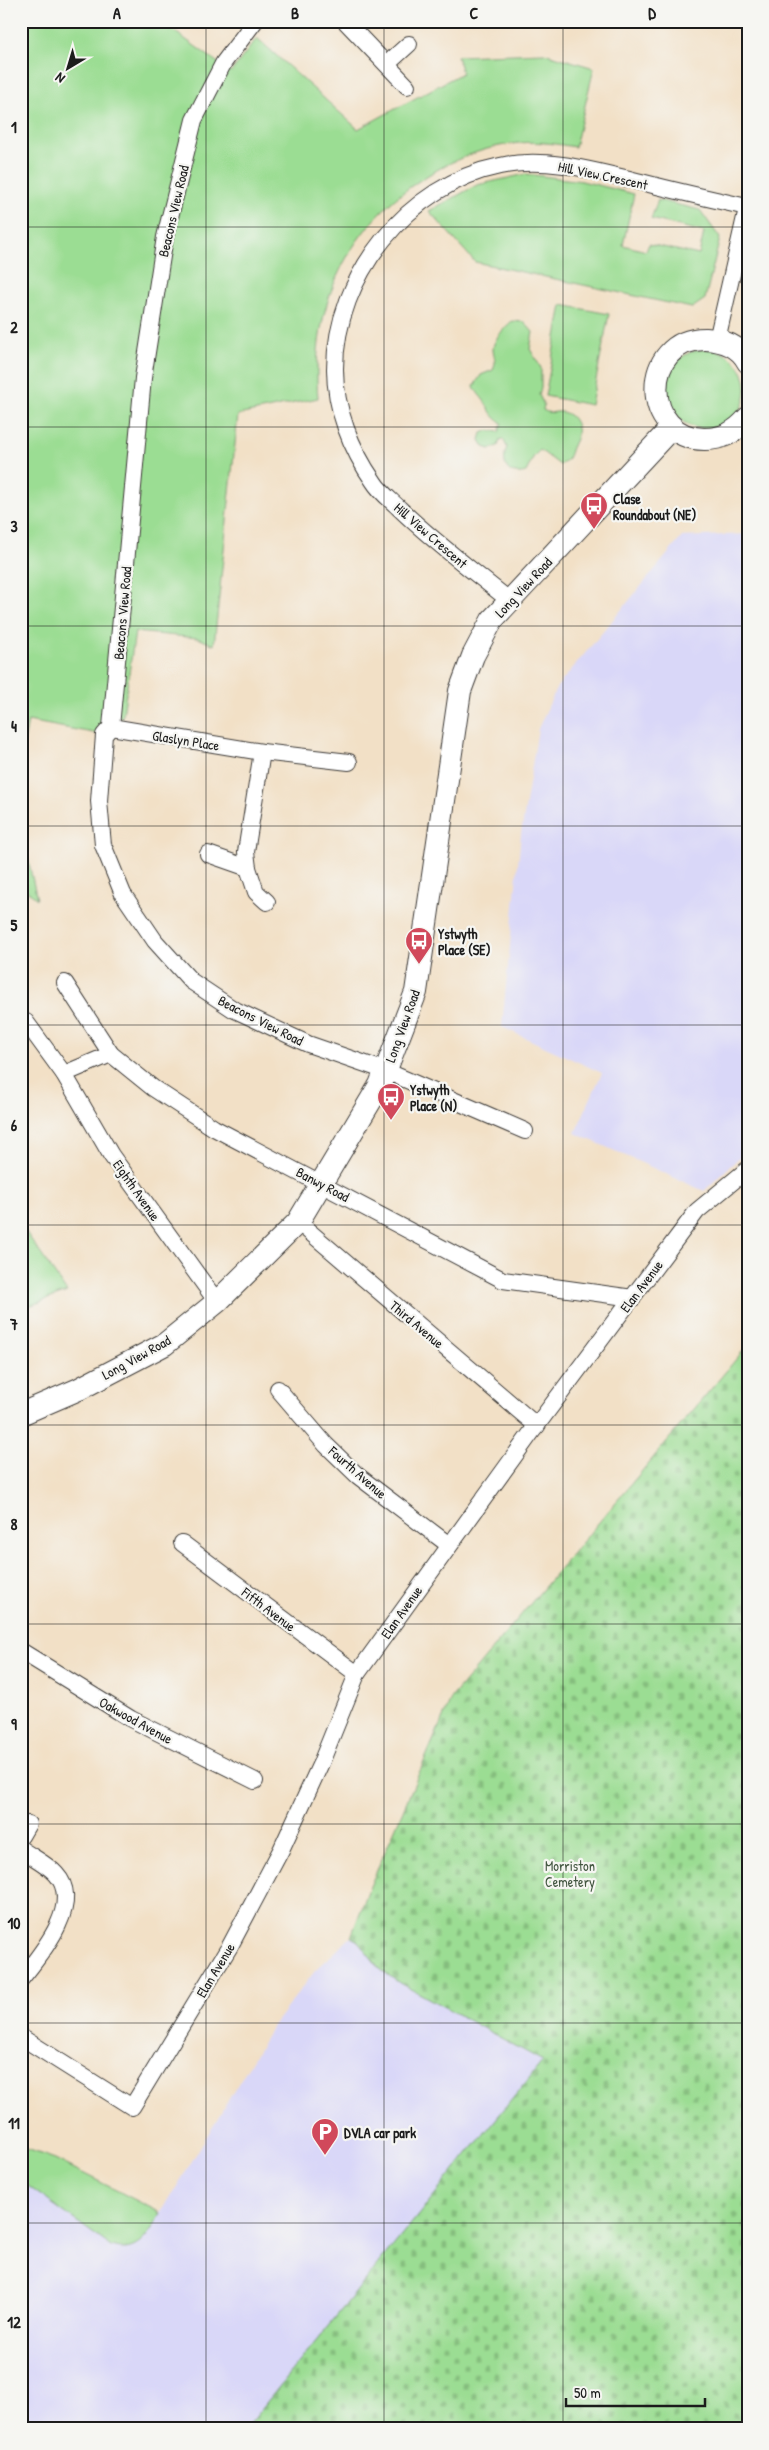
<svg xmlns="http://www.w3.org/2000/svg" width="769" height="2450" viewBox="0 0 769 2450" font-family="'Patrick Hand',sans-serif">
	<style>
		.built { fill: #d9d7f8 }
		.green { fill: #9bdd93; stroke: #5c7c58 }
		.cemetery { fill: url(#cemetery-stones); stroke: #5c7c58 }
		.lines { fill: none; stroke-linecap: round; stroke-linejoin: round }
		.street-casing { stroke: #3c3936; stroke-width: 18 }
		.secondary-casing { stroke: #3c3936; stroke-width: 24 }
		.street { stroke: #fff; stroke-width: 16 }
		.secondary { stroke: #fff; stroke-width: 22 }
		.grid { fill: none; stroke: #1c1c1c; stroke-width: 1; stroke-opacity: 0.55 }
		.labels { text-anchor: middle; dominant-baseline: central; stroke-width: 4.5; stroke-linejoin: round; paint-order: stroke }
		.street-label { font-size: 14px; fill: #1c1c1c; stroke: #f6f6f2 }
		.poi-label { font-size: 14px; font-weight: bold; fill: #1c1c1c; stroke: #f6f6f2; text-anchor: start }
		.park-label { font-size: 14px; fill: #425640; stroke: #f6f6f2 }
		.neatline { fill: none; stroke: #1c1c1c; stroke-width: 2 }
		.grid-label { font-size: 16px; text-anchor: middle; font-weight: bold; fill: #1c1c1c }
	</style>
	<defs>
		<pattern id="cemetery-stones" width="16" height="16" patternUnits="userSpaceOnUse" patternTransform="scale(1.25)"><rect width="16" height="16" fill="#9bdd93"/><path d="M2 7V4a2 2 0 0 1 4 0v3zM10 15v-3a2 2 0 0 1 4 0v3z" fill="#85bd7e"/></pattern>
	</defs>
	<rect width="100%" height="100%" fill="#f6f6f2"/>
	<filter id="ink" filterUnits="userSpaceOnUse"><feTurbulence type="fractalNoise" baseFrequency=".02" numOctaves="2"/><feDisplacementMap in="SourceGraphic" scale="10" xChannelSelector="R" yChannelSelector="G"/><feConvolveMatrix kernelMatrix="1 2 1 2 8 2 1 2 1" color-interpolation-filters="sRGB"/></filter>
	<filter id="wash" filterUnits="userSpaceOnUse"><feTurbulence type="fractalNoise" baseFrequency=".0096" numOctaves="4" result="noise"/><feDisplacementMap in="SourceGraphic" scale="20" xChannelSelector="R" yChannelSelector="G"/><feGaussianBlur stdDeviation="1.12" result="paint"/><feColorMatrix in="noise" values="0 0 0 0 0 0 0 0 0 0 0 0 0 0 0 0 0 1.4 0 .05"/><feComposite in="paint" operator="in"/></filter>
	<g filter="url(#wash)">
		<rect width="100%" height="100%" fill="#f2e0c6"/>
		<g class="built">
			<polygon points="748,534 748,1149 704,1191 575,1133 602,1073 502,1027 521,834 538,729 557,687 682,537"/>
			<polygon points="351,1937 358,1941 380,1969 395,1980 544,2061 245,2429 21,2429 21,2147 55,2159 161,2213 272,2027 315,1971"/>
		</g>
		<g class="green">
			<path d="M 21,21 L 160,21 L 231,72 L 257,38 L 358,129 L 462,73 L 457,56 L 544,53 L 594,68 L 575,147 C 557,144 537,141 519,143 C 487,146 457,158 430,174 C 349,222 310,305 318,398 L 238,415 L 214,645 L 198,638 L 135,632 L 123,715 L 104,735 L 28,721 L 21,758 Z"/>
			<polygon points="526,174 582,181 634,194 623,245 646,251 649,244 699,255 704,232 651,219 658,200 700,210 720,238 705,299 692,308 475,262 429,211 477,185"/>
			<polygon points="562,305 609,314 591,405 545,396"/>
			<path d="M 512,321 L 524,322 L 533,332 L 530,349 L 541,368 L 541,388 L 539,395 L 544,405 L 543,410 C 551,415 554,411 562,412 C 577,415 581,432 574,443 C 569,453 571,459 560,465 L 540,450 L 534,456 L 526,472 C 506,478 501,462 507,447 L 503,439 L 500,440 L 498,446 L 490,449 L 484,447 L 480,440 L 482,433 L 489,430 L 499,432 L 502,423 C 493,417 491,413 486,404 C 483,398 477,394 474,386 L 481,375 L 493,370 C 497,361 494,359 493,350 C 492,341 505,327 512,321 Z"/>
			<circle cx="706" cy="389" r="40"/>
			<polygon points="21,828 37,899 21,886"/>
			<polygon points="21,1225 67,1292 21,1309"/>
			<path d="M 21,2147 L 55,2159 L 161,2213 C 150,2233 138,2256 112,2247 L 21,2181 Z"/>
		</g>
		<polygon class="cemetery" points="748,1345 748,2429 245,2429 543,2061 395,1980 380,1969 358,1941 351,1937 368,1891 452,1697"/>
	</g>
	<g filter="url(#ink)">
		<g class="lines">
			<defs>
				<g id="street">
					<polyline points="255,21 224,62 194,120 165,237 143,378 111,727 104,735 99,801 103,845 123,894 155,941 191,981 233,1009 308,1044 386,1071 525,1131"/>
					<polyline points="345,21 407,86"/>
					<polyline points="387,64 409,44"/>
					<polyline points="717,340 748,204"/>
					<path d="M 510,601 C 473,571 434,542 400,509 C 392,501 380,492 374,482 C 351,449 335,409 335,369 C 335,276 409,184 500,166 C 547,156 595,171 641,182 C 676,191 711,199 747,207"/>
					<polyline points="111,727 262,752 349,762"/>
					<polyline points="208,854 248,868 256,892 267,902"/>
					<polyline points="248,868 246,852 262,752"/>
					<polyline points="65,983 111,1054 153,1088 214,1128 503,1280 633,1298"/>
					<polyline points="21,1020 26,1022 64,1074 111,1155 217,1302"/>
					<polyline points="64,1074 111,1054"/>
					<polyline points="298,1222 537,1426"/>
					<polyline points="278,1389 326,1445 358,1476 449,1545"/>
					<polyline points="182,1543 357,1674"/>
					<polyline points="21,1651 131,1719 255,1781"/>
					<polyline points="21,1836 28,1824"/>
					<path d="M 21,1849 C 32,1857 47,1864 56,1874 C 84,1904 40,1955 21,1979"/>
					<polyline points="21,2037 132,2107 230,1946 281,1850 321,1763 357,1674 531,1433 697,1211 748,1169"/>
				</g>
				<g id="secondary">
					<path d="M 748,362 C 740,346 722,340 706,339 C 639,338 641,440 705,439 C 723,439 736,432 748,418"/>
					<polyline points="21,1414 79,1389 165,1344 217,1302 298,1222 380,1085 416,992 460,691 473,656 492,620 672,427"/>
				</g>
			</defs>
			<use href="#street" class="street-casing"/>
			<use href="#secondary" class="secondary-casing"/>
			<use href="#street" class="street"/>
			<use href="#secondary" class="secondary"/>
		</g>
	</g>
	<path class="grid" d="M 206,21 L 206,2429M 384,21 L 384,2429M 563,21 L 563,2429M 21,227 L 748,227M 21,427 L 748,427M 21,626 L 748,626M 21,826 L 748,826M 21,1025 L 748,1025M 21,1225 L 748,1225M 21,1425 L 748,1425M 21,1624 L 748,1624M 21,1824 L 748,1824M 21,2023 L 748,2023M 21,2223 L 748,2223"/>
	<defs>
		<symbol id="bus-pin" viewBox="-11 -11 22 30"><path d="M0 17L-7.5 6A9.5 9.5 0 1 1 7.5 6Z" fill="#d1495b" stroke="#f6f6f2"/><path d="M-5-6H5V4H4V6H2V4H-2V6H-4V4H-5ZM-3.5-4V0h7V-4ZM-3.5 1.2v1.5H-2V1.2ZM2 1.2v1.5H3.5V1.2Z" fill="#fff"/></symbol>
		<symbol id="parking-pin" viewBox="-11 -11 22 30"><path d="M0 17L-7.5 6A9.5 9.5 0 1 1 7.5 6Z" fill="#d1495b" stroke="#f6f6f2"/><path d="M-3.5-5.5H1a3.5 3.5 0 0 1 0 7H-1V5.5H-3.5ZM-1-3.4V-.6H.8a1.4 1.4 0 0 0 0-2.8Z" fill="#fff"/></symbol>
	</defs>
	<g fill-rule="evenodd">
		<use href="#bus-pin" x="578" y="490" width="32" height="43"/>
		<use href="#bus-pin" x="403" y="925" width="32" height="43"/>
		<use href="#bus-pin" x="375" y="1081" width="32" height="43"/>
		<use href="#parking-pin" x="309" y="2116" width="32" height="43"/>
	</g>
	<g class="labels">
		<g class="street-label">
			<text transform="translate(603 175) rotate(12)">Hill View Crescent</text>
			<text transform="translate(173 211) rotate(-77)">Beacons View Road</text>
			<text transform="translate(431 535) rotate(41)">Hill View Crescent</text>
			<text transform="translate(523 587) rotate(-47)">Long View Road</text>
			<text transform="translate(122 613) rotate(-85)">Beacons View Road</text>
			<text transform="translate(186 740) rotate(9)">Glaslyn Place</text>
			<text transform="translate(261 1020) rotate(27)">Beacons View Road</text>
			<text transform="translate(402 1026) rotate(-70)">Long View Road</text>
			<text transform="translate(323 1184) rotate(28)">Banwy Road</text>
			<text transform="translate(137 1190) rotate(55)">Eighth Avenue</text>
			<text transform="translate(641 1286) rotate(-53)">Elan Avenue</text>
			<text transform="translate(417 1324) rotate(40)">Third Avenue</text>
			<text transform="translate(136 1357) rotate(-29)">Long View Road</text>
			<text transform="translate(358 1472) rotate(41)">Fourth Avenue</text>
			<text transform="translate(269 1609) rotate(37)">Fifth Avenue</text>
			<text transform="translate(401 1612) rotate(-55)">Elan Avenue</text>
			<text transform="translate(136 1720) rotate(29)">Oakwood Avenue</text>
			<text transform="translate(215 1970) rotate(-59)">Elan Avenue</text>
		</g>
		<g class="poi-label">
			<text x="613" y="498">Clase<tspan x="613" dy="16">Roundabout (NE)</tspan></text>
			<text x="438" y="933">Ystwyth<tspan x="438" dy="16">Place (SE)</tspan></text>
			<text x="410" y="1089">Ystwyth<tspan x="410" dy="16">Place (N)</tspan></text>
			<text x="344" y="2132">DVLA car park</text>
		</g>
		<g class="park-label">
			<text x="570" y="1865">Morriston<tspan x="570" dy="16">Cemetery</tspan></text>
		</g>
	</g>
	<rect width="769" height="2450" fill="none" stroke="#f6f6f2" stroke-width="55"/>
	<g transform="translate(68 68) rotate(218)" stroke="#f6f6f2" stroke-width="4" paint-order="stroke">
	<path d="M0-4L9 19L0 12L-9 19Z" fill="#1c1c1c"/>
	<text y="-8" font-size="14" font-weight="bold" text-anchor="middle" fill="#1c1c1c">N</text>
	</g>
	<path d="M566 2398v8h139v-8" fill="none" stroke="#1c1c1c" stroke-width="2.5"/>
	<text x="574" y="2398" font-size="15" fill="#1c1c1c" stroke="#f6f6f2" stroke-width="4" paint-order="stroke">50 m</text>
	<rect x="28" y="28" width="714" height="2394" class="neatline"/>
	<g class="grid-label">
		<text x="117" y="19">A</text>
		<text x="295" y="19">B</text>
		<text x="474" y="19">C</text>
		<text x="652" y="19">D</text>
		<text x="14" y="133">1</text>
		<text x="14" y="333">2</text>
		<text x="14" y="532">3</text>
		<text x="14" y="732">4</text>
		<text x="14" y="931">5</text>
		<text x="14" y="1131">6</text>
		<text x="14" y="1330">7</text>
		<text x="14" y="1530">8</text>
		<text x="14" y="1730">9</text>
		<text x="14" y="1929">10</text>
		<text x="14" y="2129">11</text>
		<text x="14" y="2328">12</text>
	</g>
</svg>
